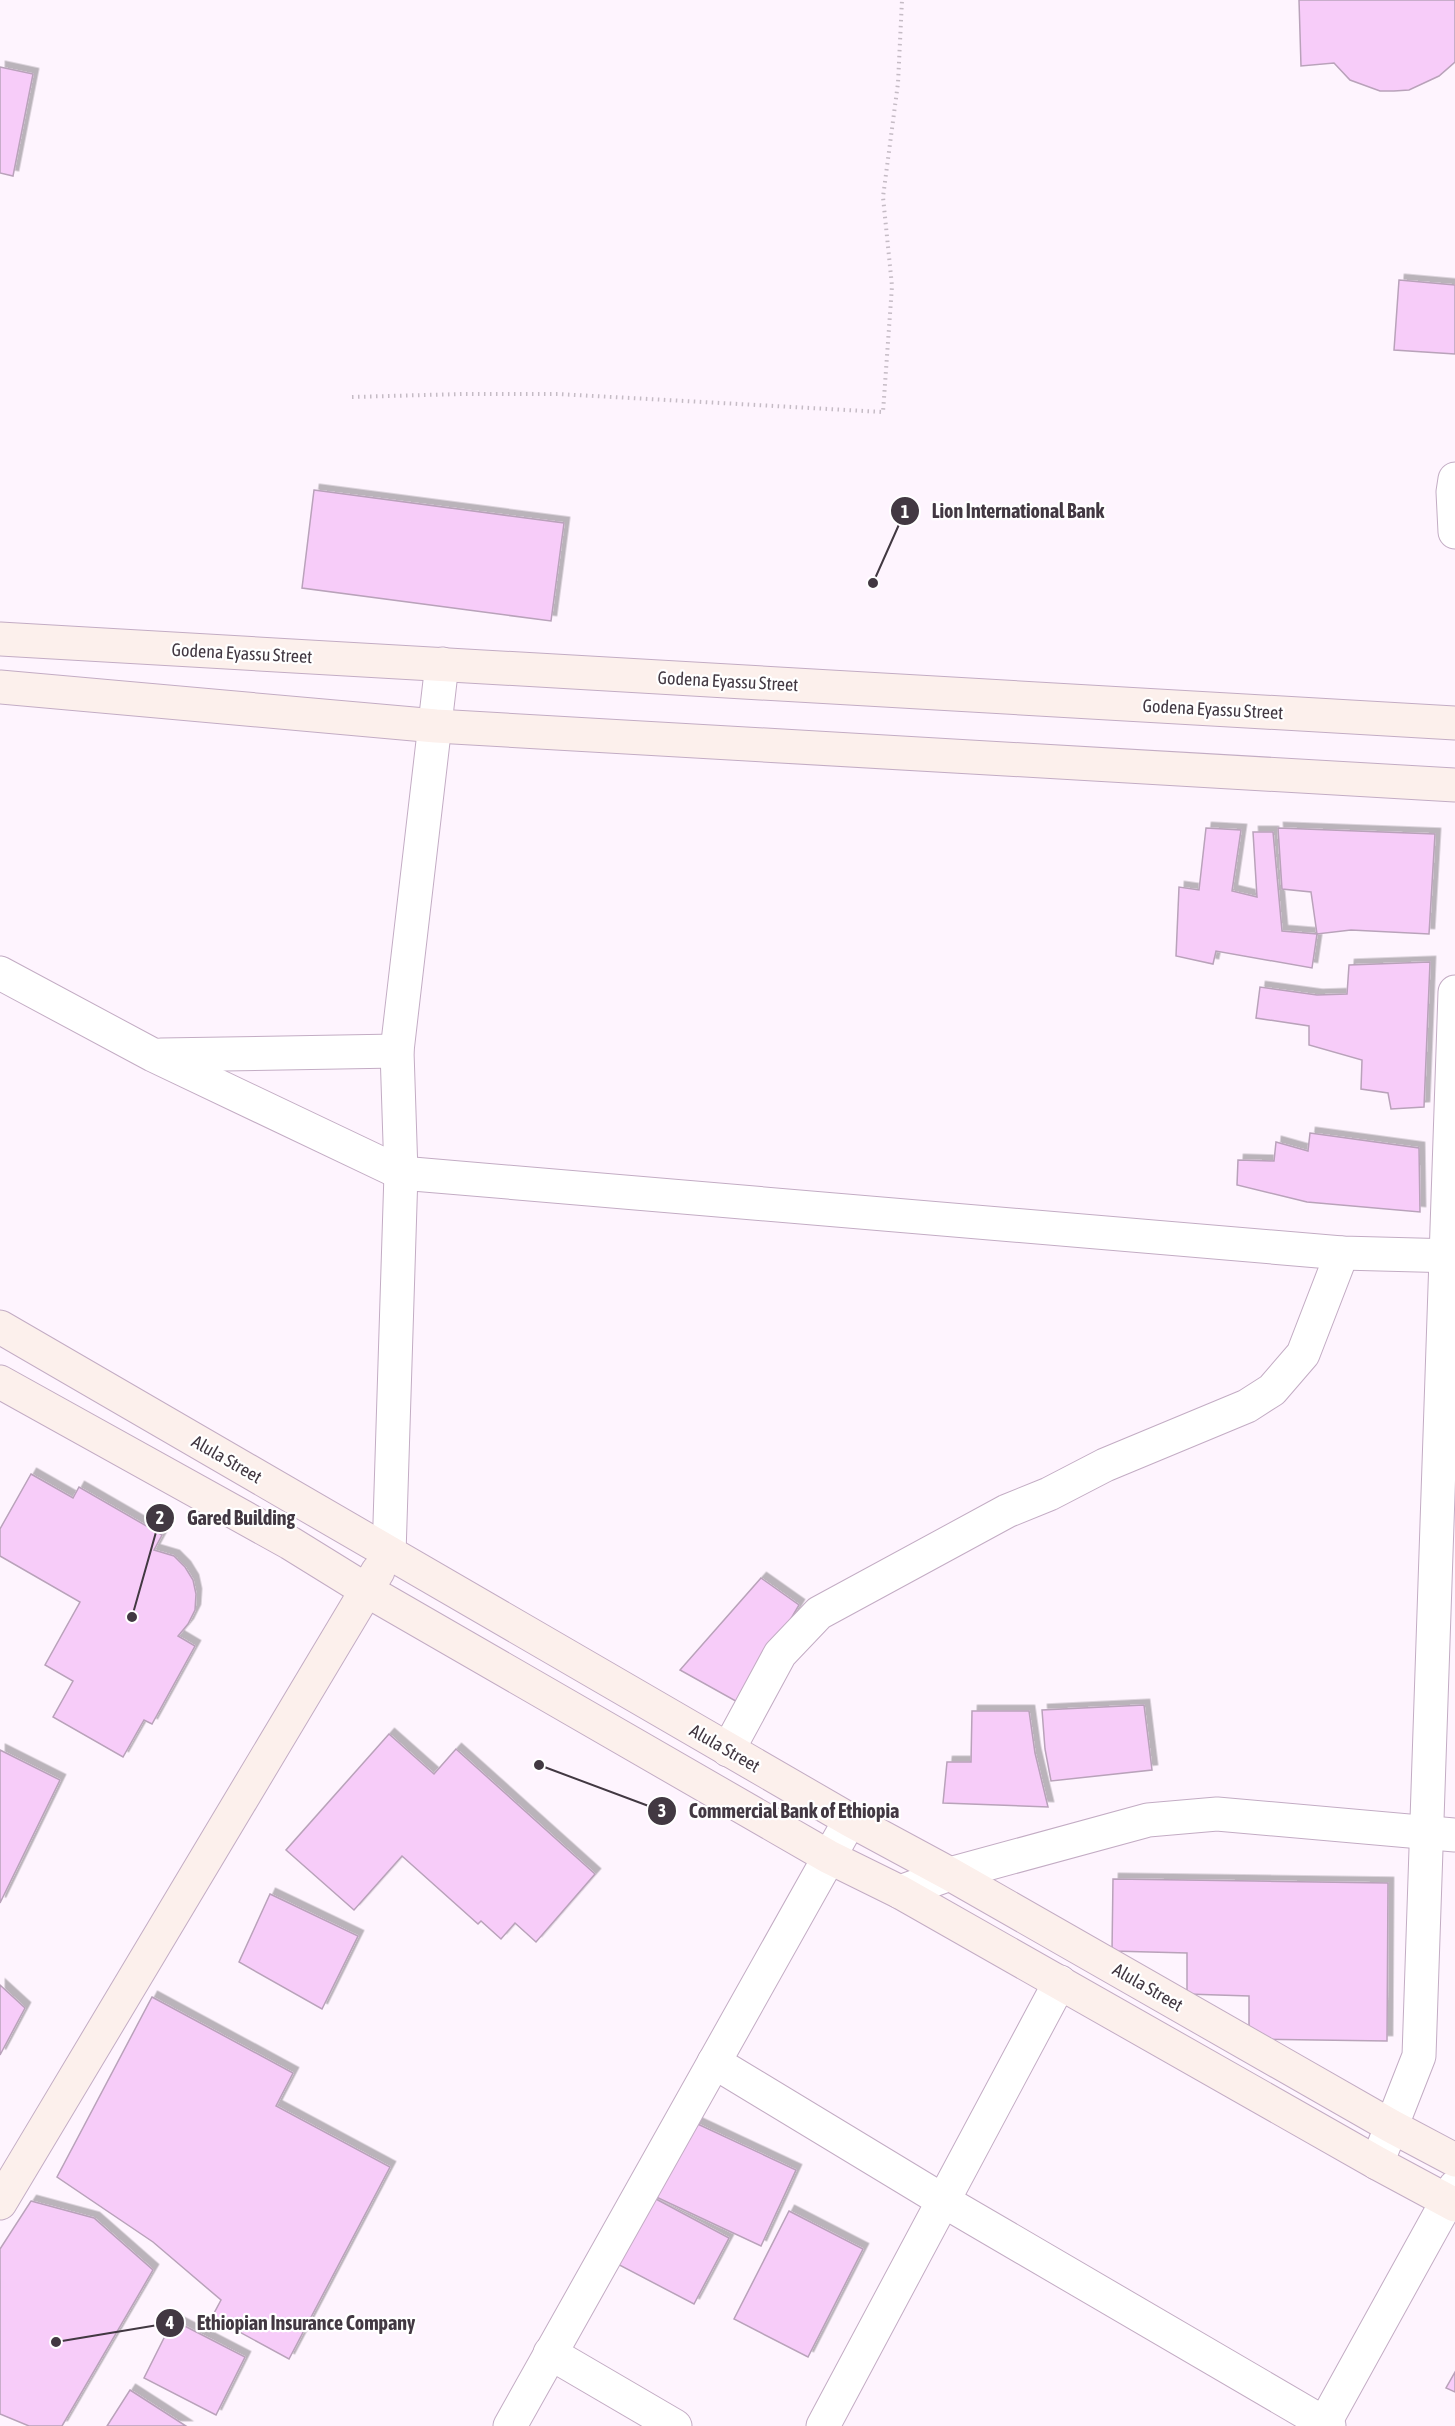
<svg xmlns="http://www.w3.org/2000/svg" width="1455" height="2426" viewBox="0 0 1455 2426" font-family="'Asap Condensed',sans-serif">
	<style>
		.building { fill: #f7ccf9; stroke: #b9a2ba; stroke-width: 1.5; filter: url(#shadow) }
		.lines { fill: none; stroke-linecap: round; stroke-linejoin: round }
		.street-casing { stroke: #c3acc4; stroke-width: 35 }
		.secondary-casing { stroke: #c3acc4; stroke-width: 35 }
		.path { stroke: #c5bbc5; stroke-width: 4; stroke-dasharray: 1.5 4.5; stroke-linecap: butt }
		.street { stroke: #fff; stroke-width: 33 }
		.secondary { stroke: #fcf0ec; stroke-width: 33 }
		.labels { text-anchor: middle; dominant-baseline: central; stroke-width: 4.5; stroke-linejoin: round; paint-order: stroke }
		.street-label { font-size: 18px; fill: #423842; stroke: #fff }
		.leader { fill: none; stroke: #423842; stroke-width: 2 }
		.callout-dot { fill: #423842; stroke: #fff; stroke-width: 2 }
		.mark-label { font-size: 18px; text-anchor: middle; font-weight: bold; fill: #fff }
		.callout-label { font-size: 20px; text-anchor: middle; font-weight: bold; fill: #423842; stroke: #fff; stroke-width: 4.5; stroke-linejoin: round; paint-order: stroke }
	</style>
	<defs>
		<filter id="shadow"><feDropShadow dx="5.5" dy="-5.5" stdDeviation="0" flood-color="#0004"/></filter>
	</defs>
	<rect width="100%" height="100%" fill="#fef4fe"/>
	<g class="building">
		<polygon points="1299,0 1455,0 1455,62 1439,76 1409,90 1394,91 1380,91 1350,80 1334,63 1301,66"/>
		<polygon points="0,67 33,74 13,176 0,173"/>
		<polygon points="1399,280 1455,285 1455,354 1394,350"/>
		<polygon points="314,490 564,523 551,621 302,588"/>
		<polygon points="1206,828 1241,830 1232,891 1257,897 1253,832 1273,832 1282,931 1317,934 1312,968 1216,951 1213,964 1176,956 1179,887 1199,890"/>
		<polygon points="1278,828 1435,834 1429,934 1351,930 1317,934 1311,892 1282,889"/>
		<polygon points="1430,962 1424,1107 1391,1109 1388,1093 1361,1089 1362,1060 1309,1045 1309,1026 1256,1018 1260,987 1317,995 1347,994 1349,965"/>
		<polygon points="1310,1133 1419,1148 1420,1212 1307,1202 1237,1185 1238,1160 1274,1161 1276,1142 1308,1151"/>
		<polygon points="31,1474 73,1498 79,1487 162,1535 154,1550 174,1556 185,1567 193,1580 196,1594 195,1610 188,1624 178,1636 195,1646 152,1724 144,1720 123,1757 53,1717 73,1681 45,1665 80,1602 0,1556 0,1529"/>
		<polygon points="761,1578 799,1605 741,1704 680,1670"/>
		<polygon points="1144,1705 1152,1770 1051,1781 1045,1749 1042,1710"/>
		<polygon points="972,1711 1029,1711 1035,1753 1048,1807 943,1803 947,1762 971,1762"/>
		<polygon points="389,1734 434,1774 456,1749 595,1874 536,1942 515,1923 501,1939 481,1921 478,1924 402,1856 354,1910 286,1850"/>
		<polygon points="0,1750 60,1780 0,1903"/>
		<polygon points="1113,1879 1388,1883 1387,2041 1249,2039 1249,1996 1187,1994 1187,1953 1112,1951"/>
		<polygon points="270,1894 358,1936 322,2009 239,1962"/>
		<polygon points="0,1985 25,2008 0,2055"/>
		<polygon points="152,1997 293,2073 276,2106 390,2167 289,2359 212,2317 221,2300 153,2242 57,2177"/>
		<polygon points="689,2120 796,2170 761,2246 654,2196"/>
		<polygon points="641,2191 729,2238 694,2304 606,2258"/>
		<polygon points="31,2201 94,2218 153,2270 62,2426 29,2426 0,2414 0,2249"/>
		<polygon points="789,2211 863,2249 808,2357 734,2319"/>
		<polygon points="173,2320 245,2357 216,2415 144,2378"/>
		<polygon points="1455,2372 1455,2392 1446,2388"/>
		<polygon points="130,2390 186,2426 107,2426"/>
	</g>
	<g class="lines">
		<defs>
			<g id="street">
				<polyline points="1455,479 1453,492 1455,532"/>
				<polyline points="0,973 153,1055 401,1173 1342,1253 1455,1256"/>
				<polyline points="161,1055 397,1051"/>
				<polyline points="389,1554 401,1173 397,1051 442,664"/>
				<polyline points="728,1750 780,1654 819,1613 1007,1511 1049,1494 1105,1465 1247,1406 1272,1390 1303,1354 1342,1253"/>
				<polyline points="900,1892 950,1874 1148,1820 1217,1814 1455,1835"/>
				<polyline points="714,2062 942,2200 1329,2426"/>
				<polyline points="1377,2163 1419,2056 1455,992"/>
				<polyline points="550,2353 675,2426"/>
				<polyline points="510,2426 850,1820"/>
				<polyline points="823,2426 1060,1982"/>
				<polyline points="1323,2426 1455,2187"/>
			</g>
			<g id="secondary">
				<polyline points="0,639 1455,723"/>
				<polyline points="0,687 436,726 1455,785"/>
				<polyline points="0,1327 850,1820 950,1874 1391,2126 1455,2160"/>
				<polyline points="0,1382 290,1543 366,1590 829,1857 900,1892 1377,2163 1455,2205"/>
				<polyline points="0,2203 378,1571"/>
			</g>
		</defs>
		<use href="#street" class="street-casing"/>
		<use href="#secondary" class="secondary-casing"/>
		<polyline class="path" points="352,397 462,394 558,394 883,412 892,286 883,197 898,83 902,0"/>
		<use href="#street" class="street"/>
		<use href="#secondary" class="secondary"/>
	</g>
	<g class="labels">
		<g class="street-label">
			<text transform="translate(242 653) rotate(3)">Godena Eyassu Street</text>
			<text transform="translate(728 681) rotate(3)">Godena Eyassu Street</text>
			<text transform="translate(1213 709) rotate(3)">Godena Eyassu Street</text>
			<text transform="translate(227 1459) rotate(30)">Alula Street</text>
			<text transform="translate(725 1748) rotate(30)">Alula Street</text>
			<text transform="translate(1148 1987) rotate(30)">Alula Street</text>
		</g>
	</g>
	<path class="leader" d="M873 583L905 511M132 1617L160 1518M539 1765L662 1811M56 2342L170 2323"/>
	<g class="callout-dot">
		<circle cx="873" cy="583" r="6"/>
		<circle cx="132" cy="1617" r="6"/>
		<circle cx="539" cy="1765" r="6"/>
		<circle cx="56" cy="2342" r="6"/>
		<circle cx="905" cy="511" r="15"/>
		<circle cx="160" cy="1518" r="15"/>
		<circle cx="662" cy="1811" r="15"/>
		<circle cx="170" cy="2323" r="15"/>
	</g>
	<g class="mark-label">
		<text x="905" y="518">1</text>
		<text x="160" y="1524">2</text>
		<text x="662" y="1817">3</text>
		<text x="170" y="2329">4</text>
	</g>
	<g class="callout-label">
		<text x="1018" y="518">Lion International Bank</text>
		<text x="241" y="1525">Gared Building</text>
		<text x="794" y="1818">Commercial Bank of Ethiopia</text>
		<text x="306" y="2330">Ethiopian Insurance Company</text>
	</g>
</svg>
